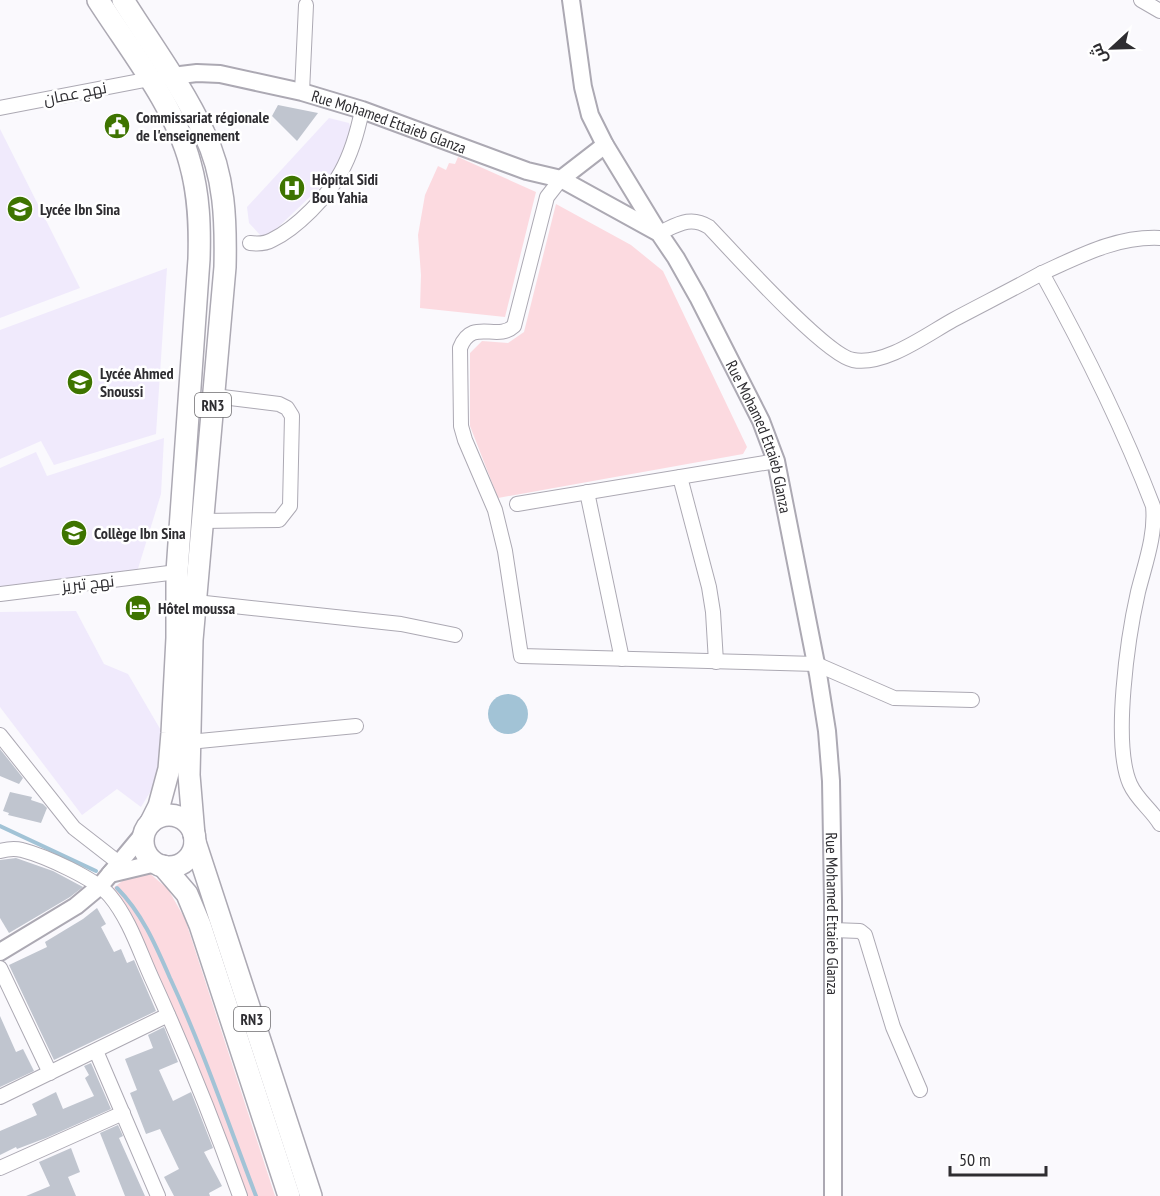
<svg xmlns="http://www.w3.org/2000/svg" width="1160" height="1196" viewBox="0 0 1160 1196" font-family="'PT Sans Narrow',Cairo,sans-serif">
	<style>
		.built { fill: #f0eafc }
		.green { fill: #fcdae0 }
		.water { fill: #a2c3d6 }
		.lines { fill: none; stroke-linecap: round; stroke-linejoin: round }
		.stream { stroke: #a2c3d6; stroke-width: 4 }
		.building { fill: #c0c5cf }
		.minor-casing { stroke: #aca9b3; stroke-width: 16 }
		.tertiary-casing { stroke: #aca9b3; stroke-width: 20 }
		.primary-casing { stroke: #aca9b3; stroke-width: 24 }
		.minor { stroke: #fff; stroke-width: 14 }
		.tertiary { stroke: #fff; stroke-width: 16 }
		.primary { stroke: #fff; stroke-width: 21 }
		.labels { text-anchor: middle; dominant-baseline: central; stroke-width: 5; stroke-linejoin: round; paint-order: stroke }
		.shield { fill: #fff; stroke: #6d6c6f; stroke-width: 1.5 }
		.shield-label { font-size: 15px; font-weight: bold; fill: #2e2d31 }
		.street-label { font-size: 16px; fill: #2e2d31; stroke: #fff }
		.poi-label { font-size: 16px; font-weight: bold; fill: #2e2d31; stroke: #fff; text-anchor: start }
	</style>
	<rect width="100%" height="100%" fill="#faf9fd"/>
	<g class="built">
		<polygon points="329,118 349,123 352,133 339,169 268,237 262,237 249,223 247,207"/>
		<polygon points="0,129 80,288 0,318"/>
		<polygon points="167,268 156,434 54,465 41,441 0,459 0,330"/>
		<polygon points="164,438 161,494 137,572 0,589 0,468 36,452 47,476"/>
		<polygon points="76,611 104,664 128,674 166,739 160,776 141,807 117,789 82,815 0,707 0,612"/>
	</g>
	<g class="green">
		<polygon points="458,157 536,192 505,317 420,308 421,275 418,235 425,195 438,166 446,170 449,163 455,164"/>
		<polygon points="556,204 631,245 663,271 747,447 743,454 498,498 470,426 470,353 482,341 508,343 524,332"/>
		<polygon points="148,872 168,889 185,919 275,1196 246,1196 108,892 130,875"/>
	</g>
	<circle class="water" cx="508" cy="714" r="20"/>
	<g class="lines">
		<g class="stream">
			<polyline points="0,826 96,871"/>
			<path d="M 117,888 C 142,913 156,946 170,978 C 203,1049 228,1123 256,1196"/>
		</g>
	</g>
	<g class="building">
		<polygon points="278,105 318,113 297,141 272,116"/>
		<polygon points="0,749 23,778 19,784 0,776"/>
		<polygon points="10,792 32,797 31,800 43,804 47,808 41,823 8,815 9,813 3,811"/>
		<polygon points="16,858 53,871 83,887 70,897 9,933 0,918 0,860"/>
		<polygon points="97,908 106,924 101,927 114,952 121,949 127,963 134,960 156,1011 54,1060 9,965 47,947 45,942 83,919"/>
		<polygon points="0,1016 16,1052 23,1049 34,1071 0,1087"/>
		<polygon points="164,1027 178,1062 159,1070 173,1101 191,1092 213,1148 204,1152 222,1186 209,1193 210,1196 174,1196 164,1177 179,1169 177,1165 160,1129 146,1134 130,1093 137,1090 125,1059 153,1048 148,1035"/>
		<polygon points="91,1063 111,1109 46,1138 17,1149 16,1147 0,1155 0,1131 37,1115 32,1104 56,1092 63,1109 94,1096 85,1078 89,1075 84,1066"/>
		<polygon points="118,1125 123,1136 119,1138 145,1196 125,1196 100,1133"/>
		<polygon points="71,1148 80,1172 68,1177 76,1196 26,1196 50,1186 39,1162"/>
	</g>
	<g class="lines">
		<defs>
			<g id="minor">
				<polyline points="1141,0 1160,11"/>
				<polyline points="302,92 306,5"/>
				<polyline points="0,108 150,79"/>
				<path d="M 561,179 L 547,197 L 514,326 C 497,342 472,317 460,348 L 461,426 L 465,440 L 495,510 L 505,551 L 521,656 L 816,664 L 894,698 L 972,700"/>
				<path d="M 659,233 C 677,225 690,215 709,227 C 733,252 825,355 853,360 C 885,366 926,335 953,320 C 983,304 1013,289 1042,273 C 1084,349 1122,425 1153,506 C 1156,535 1145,564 1138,592 C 1128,636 1112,743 1130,784 C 1137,800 1152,810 1160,824"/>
				<path d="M 250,243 C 258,244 265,244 272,240 C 297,228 328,196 341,172 C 351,154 358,130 362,110"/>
				<path d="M 1042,273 C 1080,256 1117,236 1160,238"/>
				<polyline points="680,477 709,587 713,612 716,662"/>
				<polyline points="587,492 622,659"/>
				<polyline points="517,504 776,461"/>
				<polyline points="202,521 279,520 290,506 292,416 287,408 279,404 214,396"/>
				<polyline points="0,594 177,572"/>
				<polyline points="196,602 401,624 455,635"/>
				<polyline points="0,735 74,828 119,863"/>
				<polyline points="189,742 356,726"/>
				<path d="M 0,851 C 7,849 15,848 22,850 C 45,856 96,879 110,896 C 130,920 140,953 153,981 C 185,1051 214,1123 240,1196"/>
				<polyline points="833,930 860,931 865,935 893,1027 920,1090"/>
				<polyline points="0,968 50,1073"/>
				<polyline points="96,1051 158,1196"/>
				<polyline points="0,1097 168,1015"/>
				<polyline points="0,1168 123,1113"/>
			</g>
			<g id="tertiary">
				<polyline points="571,0 583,87 590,115 605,145 658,232"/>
				<path id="s1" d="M 164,77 L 197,73 L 220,74 L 302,92 L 362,110 L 527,171 L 561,179 L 659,233 L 676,258 L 698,297 L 761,421 L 776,461 L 818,674 L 827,731 L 831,781 L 833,901 L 833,1196"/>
				<polyline points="561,179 605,145"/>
				<polyline points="110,874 156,863"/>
				<polyline points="0,952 76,906 100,886 145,832"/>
			</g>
			<g id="primary">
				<path d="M 98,0 C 130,50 175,106 190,163 C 199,195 200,226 199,259 L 177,572 L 177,638 L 172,733 L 169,769 L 159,806 L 151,822"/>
				<path d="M 123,0 C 150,43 182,86 204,133 C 225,175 226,222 225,267 L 192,640 L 189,775 L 194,835"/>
				<circle cx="169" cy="841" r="26"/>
				<polyline points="195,842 311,1196"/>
				<polyline points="163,866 187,894 200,925 289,1196"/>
			</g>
		</defs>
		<use href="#minor" class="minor-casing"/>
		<use href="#tertiary" class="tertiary-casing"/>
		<use href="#primary" class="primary-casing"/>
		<use href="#minor" class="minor"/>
		<use href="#tertiary" class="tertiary"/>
		<use href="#primary" class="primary"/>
	</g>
	<defs>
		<symbol id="civic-disc" viewBox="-11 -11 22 22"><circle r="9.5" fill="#3e7400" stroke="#fff"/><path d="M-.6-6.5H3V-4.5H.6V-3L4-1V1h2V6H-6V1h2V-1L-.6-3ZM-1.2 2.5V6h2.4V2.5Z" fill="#fff"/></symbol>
		<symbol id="hospital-disc" viewBox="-11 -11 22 22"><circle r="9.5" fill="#3e7400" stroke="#fff"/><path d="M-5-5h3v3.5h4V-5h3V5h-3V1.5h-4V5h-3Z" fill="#fff"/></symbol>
		<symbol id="school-disc" viewBox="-11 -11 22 22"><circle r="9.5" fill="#3e7400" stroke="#fff"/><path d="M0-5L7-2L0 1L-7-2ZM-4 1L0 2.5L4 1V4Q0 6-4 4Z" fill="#fff"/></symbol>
		<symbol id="hotel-disc" viewBox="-11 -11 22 22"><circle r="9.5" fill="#3e7400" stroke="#fff"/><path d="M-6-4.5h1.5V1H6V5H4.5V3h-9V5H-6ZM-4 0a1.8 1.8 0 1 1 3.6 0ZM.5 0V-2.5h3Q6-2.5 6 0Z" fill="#fff"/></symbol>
	</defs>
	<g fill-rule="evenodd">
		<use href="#civic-disc" x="102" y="111" width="30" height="30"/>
		<use href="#hospital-disc" x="277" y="173" width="30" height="30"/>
		<use href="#school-disc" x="5" y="194" width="30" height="30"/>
		<use href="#school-disc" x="65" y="367" width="30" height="30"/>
		<use href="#school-disc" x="59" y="518" width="30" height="30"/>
		<use href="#hotel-disc" x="123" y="593" width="30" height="30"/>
	</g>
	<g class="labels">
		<g class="shield">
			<rect x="195" y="393" width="36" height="24" rx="4.5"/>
			<rect x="234" y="1007" width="36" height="24" rx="4.5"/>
		</g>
		<g class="shield-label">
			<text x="213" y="405">RN3</text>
			<text x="252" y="1019">RN3</text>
		</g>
		<g class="street-label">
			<text transform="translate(75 93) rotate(-11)">نهج عمان</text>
			<text stroke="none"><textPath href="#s1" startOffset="232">Rue Mohamed Ettaieb Glanza</textPath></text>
			<text stroke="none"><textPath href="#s1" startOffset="754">Rue Mohamed Ettaieb Glanza</textPath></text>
			<text transform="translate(88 583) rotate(-6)">نهج تبريز</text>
			<text stroke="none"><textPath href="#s1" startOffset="1240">Rue Mohamed Ettaieb Glanza</textPath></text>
		</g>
		<g class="poi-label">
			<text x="136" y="117">Commissariat régionale<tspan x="136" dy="18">de l'enseignement</tspan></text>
			<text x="312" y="179">Hôpital Sidi<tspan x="312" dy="18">Bou Yahia</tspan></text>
			<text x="40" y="209">Lycée Ibn Sina</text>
			<text x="100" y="373">Lycée Ahmed<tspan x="100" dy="18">Snoussi</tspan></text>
			<text x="94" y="533">Collège Ibn Sina</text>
			<text x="158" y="608">Hôtel moussa</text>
		</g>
	</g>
	<g transform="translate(1112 48) rotate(248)" stroke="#ffffff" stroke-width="4.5" paint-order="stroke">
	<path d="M0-4.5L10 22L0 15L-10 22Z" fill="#2e2d31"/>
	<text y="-9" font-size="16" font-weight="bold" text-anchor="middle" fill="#2e2d31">ش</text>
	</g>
	<path d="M950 1166v9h96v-9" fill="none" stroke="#2e2d31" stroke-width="3"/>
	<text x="959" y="1166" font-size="18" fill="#2e2d31" stroke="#ffffff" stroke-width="4.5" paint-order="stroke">50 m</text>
</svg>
